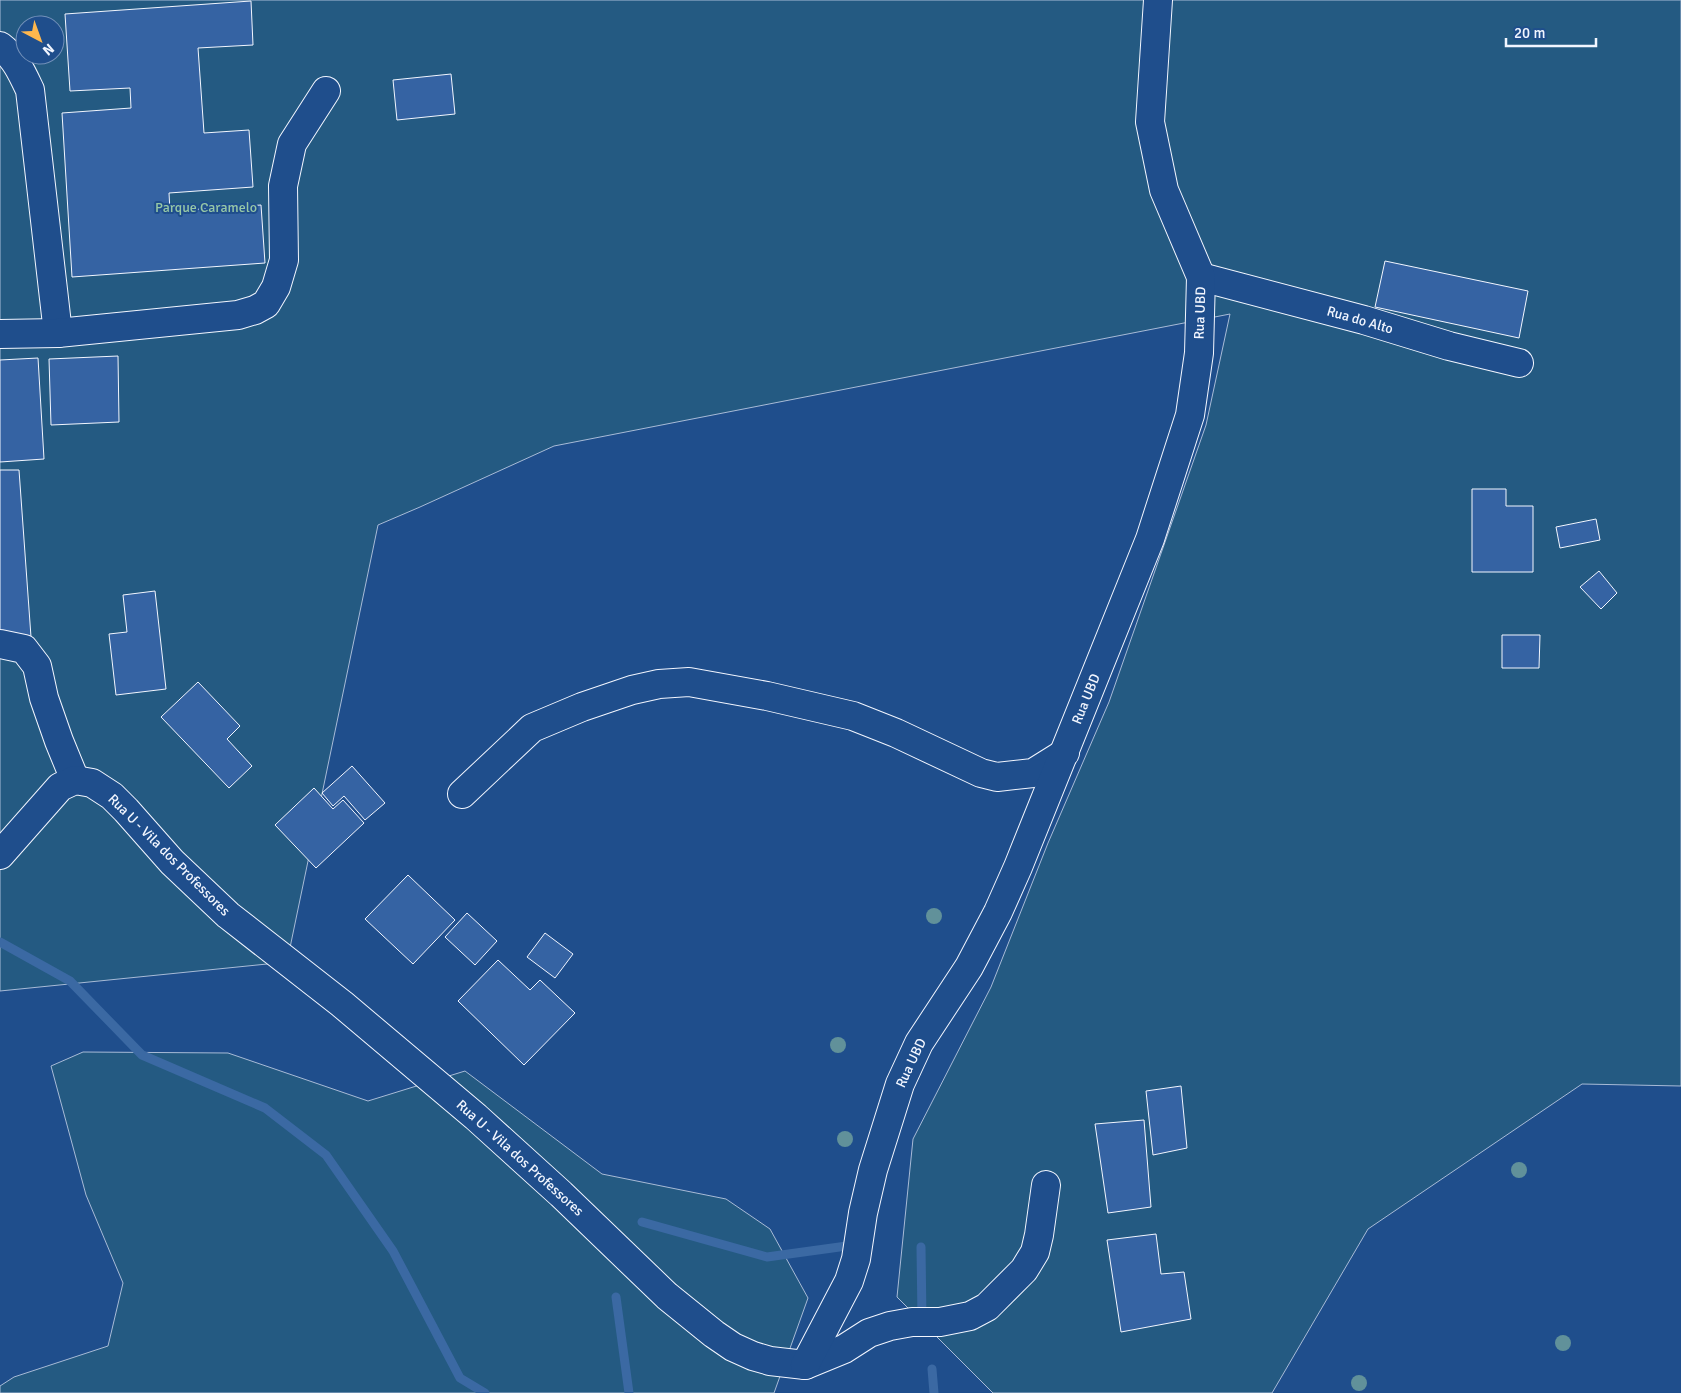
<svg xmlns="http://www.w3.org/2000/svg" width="1681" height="1393" viewBox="0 0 1681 1393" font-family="Signika,sans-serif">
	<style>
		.green { fill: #245a82; stroke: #a8bbd7; fill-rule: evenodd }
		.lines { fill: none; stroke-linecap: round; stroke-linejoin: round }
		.stream { stroke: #3b69a3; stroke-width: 9 }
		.building { fill: #3563a3; stroke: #f2f6ff }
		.minor-casing { stroke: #f2f6ff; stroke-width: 30 }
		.minor { stroke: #1f4e8c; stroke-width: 28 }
		.tree { fill: #61919a }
		.labels { text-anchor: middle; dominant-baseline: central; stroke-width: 4; stroke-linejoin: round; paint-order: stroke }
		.park-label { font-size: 14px; fill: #97c8a6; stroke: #1f4e8c }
		.street-label { font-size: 14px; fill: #f2f6ff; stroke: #1f4e8c }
	</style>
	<rect width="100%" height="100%" fill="#1f4e8c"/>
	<g class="green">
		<path d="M 0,0 L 1681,0 L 1681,1086 L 1582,1084 L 1368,1229 L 1272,1393 L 993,1393 L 897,1297 L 913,1139 L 991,987 L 1048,843 L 1109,702 L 1206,425 L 1230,314 L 554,446 L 420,507 L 378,525 L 287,962 L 0,991 ZM 25,25 L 55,25 L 55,55 L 25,55 Z"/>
		<polygon points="83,1052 228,1053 368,1101 465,1071 602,1174 726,1199 770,1229 808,1298 774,1393 0,1393 0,1386 14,1377 108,1346 123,1283 86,1195 51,1066"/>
	</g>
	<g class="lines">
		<g class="stream">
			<polyline points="0,942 70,981 142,1055 265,1108 326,1155 393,1251 460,1378 485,1393"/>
			<polyline points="642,1222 767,1257 854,1245"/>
			<polyline points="921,1247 922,1320"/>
			<polyline points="616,1297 629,1393"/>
			<polyline points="932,1369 934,1393"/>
		</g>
	</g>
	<g class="building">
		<polygon points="251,1 253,45 198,48 204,133 249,130 253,187 169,193 170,211 261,205 265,263 72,277 62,113 131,108 130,88 70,91 65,14"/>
		<polygon points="451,74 455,114 397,120 393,80"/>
		<polygon points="1385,261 1528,291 1519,338 1375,307"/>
		<polygon points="118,356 119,422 51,425 49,359"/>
		<polygon points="38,358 44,459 0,462 0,360"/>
		<polygon points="0,470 19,470 31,637 0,640"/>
		<polygon points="1472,489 1506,489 1506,506 1533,506 1533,572 1472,572"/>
		<polygon points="1596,519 1600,540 1560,548 1556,527"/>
		<polygon points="1599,571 1617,593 1601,609 1580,587"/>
		<polygon points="155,591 166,689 116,695 109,634 127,632 123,595"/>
		<polygon points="1502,635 1540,635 1539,668 1502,668"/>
		<polygon points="198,682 240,726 227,739 252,766 229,788 161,717"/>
		<polygon points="352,766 385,803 365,820 344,796 333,806 322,793"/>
		<polygon points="314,788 333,809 343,800 364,823 316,868 275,825"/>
		<polygon points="408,875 455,920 413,964 365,919"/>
		<polygon points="467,913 497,941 475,965 445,937"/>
		<polygon points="545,933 573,954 555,978 527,957"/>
		<polygon points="498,960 530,990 540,980 575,1013 524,1065 458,1001"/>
		<polygon points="1181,1086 1187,1148 1153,1155 1146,1091"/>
		<polygon points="1144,1120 1151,1207 1108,1213 1095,1124"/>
		<polygon points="1156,1234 1161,1274 1184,1272 1191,1319 1121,1332 1107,1240"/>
	</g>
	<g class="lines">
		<defs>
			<g id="minor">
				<path d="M 0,46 C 15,57 22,73 30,90 L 58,333"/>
				<polyline points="1201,277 1364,320 1449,346 1519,363"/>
				<polyline points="0,334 58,333 238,315 255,310 266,304 276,287 284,260 283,186 292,144 326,91"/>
				<polyline points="0,644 24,649 37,666 44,698 59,741 75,780"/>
				<polyline points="462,794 532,728 582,707 632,690 659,684 689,682 767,696 853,716 896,733 981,773 997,777 1033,773 1065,753"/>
				<polyline points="0,855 60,787 75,780 92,783 112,796 126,810 172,862 228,915 342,1004 476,1117 561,1194 667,1296 714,1334 733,1347 753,1356 770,1361 805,1365 844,1349 869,1333 890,1326 912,1322 940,1322 970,1316 987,1307 1024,1270 1035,1252 1039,1235 1046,1185"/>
				<polyline points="805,1365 849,1281 856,1259 863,1213 873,1170 900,1084 919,1043 969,967 998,912 1018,867 1150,539 1190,415 1199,353 1201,277 1164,190 1150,122 1158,0"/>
			</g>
		</defs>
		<use href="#minor" class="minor-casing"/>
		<use href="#minor" class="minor"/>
	</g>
	<g class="tree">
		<circle cx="934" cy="916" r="8"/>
		<circle cx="838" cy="1045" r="8"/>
		<circle cx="845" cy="1139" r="8"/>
		<circle cx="1519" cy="1170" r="8"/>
		<circle cx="1563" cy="1343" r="8"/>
		<circle cx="1359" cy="1383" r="8"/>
	</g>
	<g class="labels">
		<g class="park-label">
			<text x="206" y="207">Parque Caramelo</text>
		</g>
		<g class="street-label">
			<text transform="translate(1200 313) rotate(-88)">Rua UBD</text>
			<text transform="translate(1360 320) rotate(16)">Rua do Alto</text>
			<text transform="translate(1086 699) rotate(-68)">Rua UBD</text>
			<text transform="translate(169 855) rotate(45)">Rua U - Vila dos Professores</text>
			<text transform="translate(911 1063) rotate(-65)">Rua UBD</text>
			<text transform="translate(520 1158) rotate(42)">Rua U - Vila dos Professores</text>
		</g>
	</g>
	<g transform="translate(40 40) rotate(139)"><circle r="24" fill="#1f4e8c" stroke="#7391ba"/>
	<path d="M0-4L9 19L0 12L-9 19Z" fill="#ffb74d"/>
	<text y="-8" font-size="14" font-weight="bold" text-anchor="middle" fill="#f2f6ff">N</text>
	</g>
	<path d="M1506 38v8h90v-8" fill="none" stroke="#f2f6ff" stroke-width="2.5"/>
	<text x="1514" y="38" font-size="15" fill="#f2f6ff" stroke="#1f4e8c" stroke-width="4" paint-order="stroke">20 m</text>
</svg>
